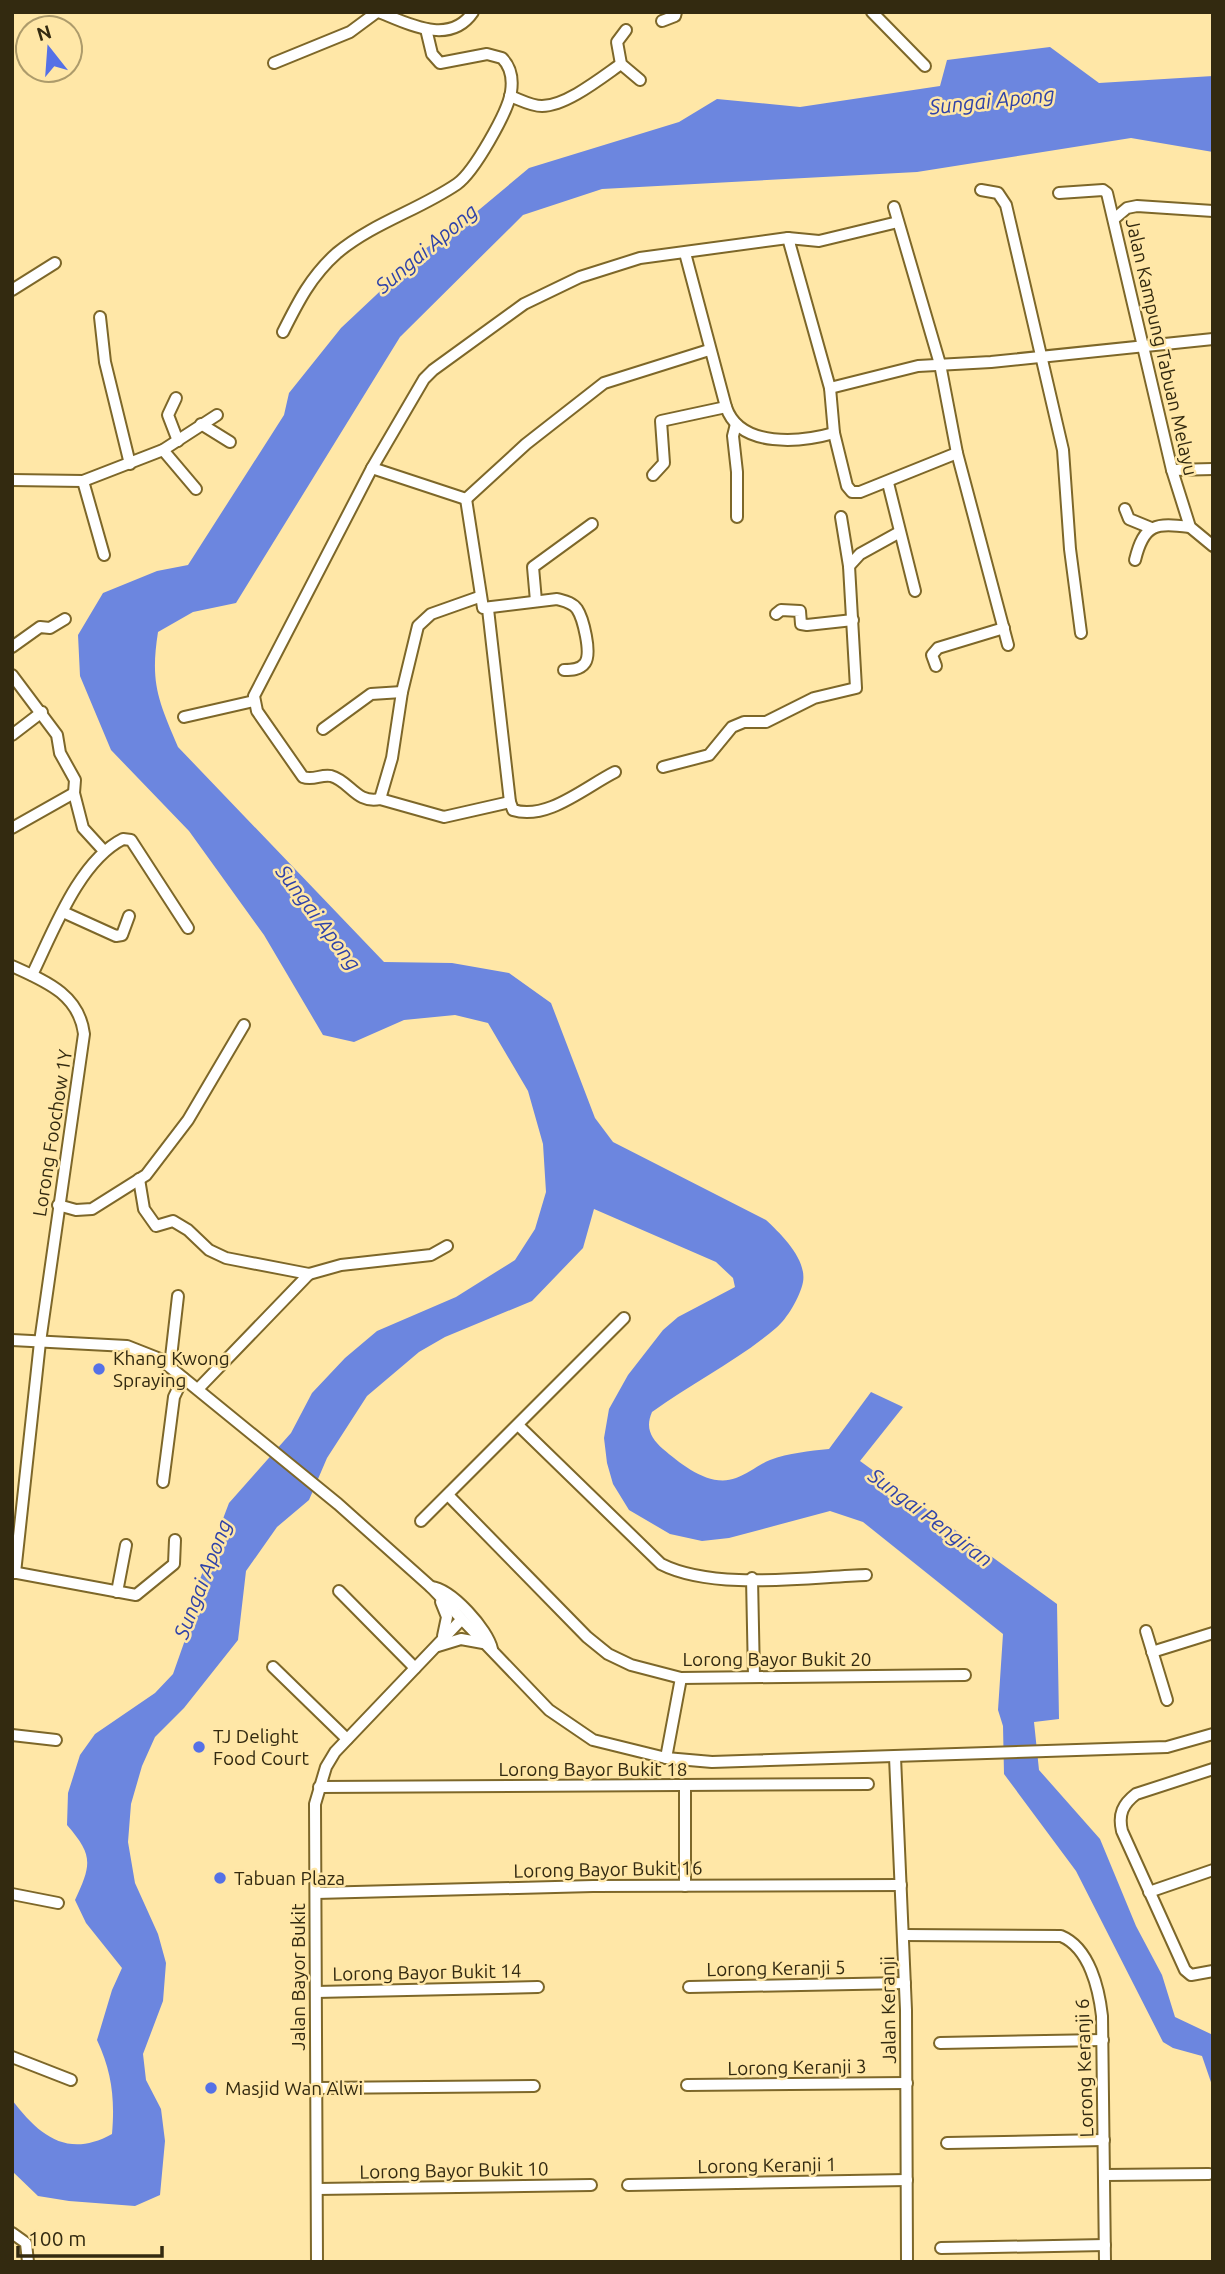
<svg xmlns="http://www.w3.org/2000/svg" width="1225" height="2274" viewBox="0 0 1225 2274" font-family="Ubuntu,sans-serif">
	<style>
		.water { fill: #6c86df }
		.lines { fill: none; stroke-linecap: round; stroke-linejoin: round }
		.minor-casing { stroke: #7d6729; stroke-width: 14 }
		.minor { stroke: #fff; stroke-width: 10 }
		.poi-dot { fill: #5571e6; stroke: #ffe7a7; stroke-width: 2.5 }
		.labels { text-anchor: middle; dominant-baseline: central; stroke-width: 5; stroke-linejoin: round; paint-order: stroke }
		.street-label { font-size: 19px; fill: #332a10; stroke: #ffe7a7 }
		.poi-label { font-size: 19px; fill: #332a10; stroke: #ffe7a7; text-anchor: start }
		.water-label { font-size: 21px; font-style: italic; fill: #2f42a9; stroke: #ffe7a7 }
	</style>
	<rect width="100%" height="100%" fill="#ffe7a7"/>
	<path class="water" d="M 1050,47 L 1099,83 L 1213,76 L 1213,152 L 1131,138 L 917,172 L 602,189 L 523,215 L 400,337 L 236,603 L 193,612 L 158,632 C 150,683 158,700 178,747 L 384,962 L 452,963 L 509,973 L 551,1003 L 595,1118 L 613,1142 L 766,1220 C 781,1234 807,1259 803,1282 C 800,1297 787,1319 776,1328 C 739,1360 692,1383 652,1412 C 645,1428 651,1438 663,1449 C 682,1465 710,1488 736,1478 C 748,1474 758,1465 770,1460 C 789,1453 809,1451 829,1449 L 871,1392 L 903,1407 L 860,1461 L 1057,1604 L 1059,1719 L 1034,1722 L 1039,1770 L 1100,1839 L 1136,1926 L 1162,1975 L 1175,2017 L 1213,2035 L 1213,2088 L 1202,2056 L 1173,2048 L 1163,2042 L 1076,1871 L 1004,1774 L 1003,1726 L 998,1710 L 1003,1634 L 863,1522 L 830,1511 L 729,1538 L 702,1541 L 670,1534 L 629,1510 L 613,1484 L 607,1463 L 604,1438 L 609,1409 L 628,1375 L 663,1330 L 678,1317 L 735,1287 L 733,1278 L 716,1262 L 594,1209 L 583,1248 L 532,1301 L 445,1337 L 419,1352 L 367,1396 L 327,1458 L 309,1500 L 277,1527 L 246,1571 L 238,1640 L 184,1708 L 155,1737 L 142,1766 L 131,1804 L 128,1842 L 135,1883 L 158,1934 L 166,1963 L 163,2001 L 143,2054 L 146,2080 L 161,2109 L 165,2141 L 160,2195 L 135,2206 L 69,2201 L 38,2196 L 12,2171 L 12,2100 C 39,2135 67,2159 112,2134 C 115,2099 112,2072 97,2040 L 112,1990 L 122,1968 L 86,1923 L 75,1900 C 92,1864 93,1855 67,1825 L 68,1793 L 80,1755 L 95,1734 L 155,1693 L 173,1674 L 185,1640 L 189,1608 L 229,1503 L 291,1433 L 312,1393 L 345,1358 L 377,1331 L 456,1297 L 515,1260 L 535,1229 L 546,1192 L 543,1144 L 528,1091 L 488,1023 L 455,1015 L 404,1020 L 354,1042 L 323,1035 L 264,935 L 189,831 L 111,750 L 80,676 L 78,635 L 103,593 L 157,571 L 188,565 L 284,415 L 289,393 L 341,328 L 425,249 L 474,214 L 529,168 L 679,122 L 717,99 L 800,107 L 940,86 L 947,60 Z"/>
	<g class="lines">
		<defs>
			<g id="minor">
				<path d="M 379,12 C 409,24 450,46 473,12"/>
				<polyline points="872,12 925,66"/>
				<polyline points="662,21 675,16 676,12"/>
				<polyline points="626,30 617,42 621,64 640,80"/>
				<polyline points="274,63 350,32 377,12"/>
				<path d="M 510,96 C 521,100 531,106 542,106 C 566,106 601,78 621,64"/>
				<polyline points="981,190 998,193 1006,205 1063,450 1070,549 1081,633"/>
				<polyline points="1059,193 1103,190 1107,193 1172,470 1190,527 1213,546"/>
				<polyline points="894,207 940,364 957,453 1008,645"/>
				<polyline points="1114,219 1127,208 1137,206 1213,211"/>
				<polyline points="898,222 819,241 788,238 830,388 834,433 847,486 852,492 860,492 957,453"/>
				<path d="M 685,253 L 726,407 C 740,449 802,442 834,433"/>
				<polyline points="12,290 55,263"/>
				<polyline points="100,317 105,362 130,464"/>
				<path d="M 283,332 C 298,302 311,276 337,253 C 373,223 419,210 457,184 C 474,172 508,112 511,92 C 513,79 511,67 502,58 L 487,54 L 440,63 L 432,54 L 426,29"/>
				<polyline points="830,388 918,366 991,362 1213,339"/>
				<polyline points="176,398 168,415 178,441"/>
				<polyline points="201,424 230,442"/>
				<polyline points="736,424 733,436 737,472 737,517"/>
				<polyline points="163,450 196,489"/>
				<polyline points="372,468 466,499"/>
				<polyline points="1172,470 1213,469"/>
				<polyline points="653,475 664,463 661,421 726,407"/>
				<polyline points="12,480 83,481 163,450 217,415"/>
				<polyline points="83,481 104,555"/>
				<polyline points="888,483 915,591"/>
				<polyline points="466,499 526,444 604,383 709,350"/>
				<path d="M 466,499 L 483,608 L 557,599 C 564,601 572,602 577,609 C 583,618 592,653 585,663 C 580,670 571,670 564,670"/>
				<polyline points="1125,509 1129,519 1151,528"/>
				<path d="M 1135,560 C 1144,523 1156,523 1190,527"/>
				<polyline points="849,566 860,554 898,533"/>
				<polyline points="536,601 533,567 592,524"/>
				<path d="M 488,609 L 510,802 L 513,810 C 547,821 585,787 615,772"/>
				<polyline points="776,614 781,610 800,611 801,624 807,625 853,620"/>
				<polyline points="12,647 40,627 50,628 65,619"/>
				<polyline points="936,666 932,655 938,648 1004,628"/>
				<polyline points="12,675 57,735 60,753 75,780 74,793 83,828 104,851"/>
				<polyline points="184,717 254,701"/>
				<polyline points="323,729 371,694 402,692"/>
				<polyline points="12,735 42,712"/>
				<polyline points="663,767 709,755 732,727 744,722 766,722 814,698 856,688 849,566 841,517"/>
				<polyline points="380,799 392,758 402,692 418,626 431,614 479,597"/>
				<path d="M 510,802 L 444,817 L 380,799 C 356,804 350,781 331,776 C 321,774 313,781 303,777 L 257,711 L 254,696 L 372,468 L 424,379 L 433,370 L 524,304 L 580,277 L 640,258 L 788,238"/>
				<polyline points="12,828 74,793"/>
				<polyline points="63,912 116,936 122,935 129,916"/>
				<path d="M 12,966 C 45,981 79,994 84,1034 L 40,1342 L 15,1573"/>
				<path d="M 32,975 C 53,932 79,861 123,839 L 131,840 L 188,928"/>
				<polyline points="139,1179 144,1209 156,1226 173,1221 188,1230 209,1250 226,1258 309,1274 341,1265 431,1255 447,1246"/>
				<polyline points="58,1205 76,1210 92,1209 146,1175 188,1120 244,1025"/>
				<polyline points="12,1340 127,1346 160,1359 338,1504 431,1587 549,1710 593,1740 666,1758 712,1762 1167,1747 1213,1734"/>
				<polyline points="170,1366 178,1296"/>
				<polyline points="198,1389 309,1274"/>
				<path d="M 519,1426 L 661,1564 C 714,1591 807,1577 866,1575"/>
				<polyline points="163,1482 174,1397 183,1378"/>
				<polyline points="448,1495 587,1637 608,1654 631,1665 681,1678 965,1675"/>
				<polyline points="421,1521 624,1318"/>
				<polyline points="12,1572 136,1595 174,1564 175,1540"/>
				<polyline points="752,1578 754,1677"/>
				<path d="M 431,1587 C 452,1589 488,1630 492,1649"/>
				<polyline points="339,1591 415,1668"/>
				<polyline points="117,1592 126,1545"/>
				<polyline points="441,1602 447,1617 443,1636"/>
				<polyline points="1146,1631 1167,1700"/>
				<polyline points="438,1646 461,1639 483,1643"/>
				<polyline points="1152,1652 1213,1633"/>
				<polyline points="273,1667 347,1739"/>
				<polyline points="12,1735 56,1740"/>
				<polyline points="895,1757 906,2010 907,2262"/>
				<polyline points="666,1758 681,1678"/>
				<path d="M 1213,1769 L 1136,1794 C 1123,1804 1118,1814 1122,1831 L 1185,1970 L 1191,1975 L 1213,1971"/>
				<polyline points="685,1786 685,1886"/>
				<polyline points="319,1787 868,1784"/>
				<polyline points="1149,1892 1213,1870"/>
				<polyline points="316,1893 593,1886 901,1885"/>
				<polyline points="12,1894 58,1903"/>
				<path d="M 904,1935 L 1061,1936 C 1090,1948 1099,1990 1102,2016 L 1105,2262"/>
				<polyline points="689,1987 905,1983"/>
				<polyline points="316,1992 538,1987"/>
				<polyline points="940,2043 1103,2040"/>
				<polyline points="12,2057 71,2080"/>
				<polyline points="687,2085 907,2083"/>
				<polyline points="316,2088 534,2086"/>
				<polyline points="947,2143 1104,2140"/>
				<polyline points="1105,2175 1209,2174"/>
				<polyline points="628,2185 907,2180"/>
				<polyline points="317,2189 591,2185"/>
				<polyline points="12,2233 26,2243 28,2262"/>
				<polyline points="941,2248 1105,2245"/>
				<polyline points="317,2262 315,1804 326,1767 335,1752 461,1620"/>
			</g>
		</defs>
		<use href="#minor" class="minor-casing"/>
		<use href="#minor" class="minor"/>
	</g>
	<g class="poi-dot">
		<circle cx="99" cy="1369" r="7"/>
		<circle cx="199" cy="1747" r="7"/>
		<circle cx="220" cy="1878" r="7"/>
		<circle cx="211" cy="2088" r="7"/>
	</g>
	<g class="labels">
		<g class="street-label">
			<text transform="translate(1162 347) rotate(77)">Jalan Kampung Tabuan Melayu</text>
			<text transform="translate(52 1133) rotate(-81)">Lorong Foochow 1Y</text>
			<text x="777" y="1659">Lorong Bayor Bukit 20</text>
			<text x="593" y="1769">Lorong Bayor Bukit 18</text>
			<text transform="translate(608 1869) rotate(-1)">Lorong Bayor Bukit 16</text>
			<text transform="translate(776 1968) rotate(-1)">Lorong Keranji 5</text>
			<text transform="translate(427 1972) rotate(-1)">Lorong Bayor Bukit 14</text>
			<text transform="translate(298 1977) rotate(-90)">Jalan Bayor Bukit</text>
			<text transform="translate(888 2010) rotate(-91)">Jalan Keranji</text>
			<text transform="translate(797 2067) rotate(-1)">Lorong Keranji 3</text>
			<text transform="translate(1084 2068) rotate(-92)">Lorong Keranji 6</text>
			<text transform="translate(767 2165) rotate(-1)">Lorong Keranji 1</text>
			<text transform="translate(454 2170) rotate(-1)">Lorong Bayor Bukit 10</text>
		</g>
		<g class="poi-label">
			<text x="113" y="1358">Khang Kwong<tspan x="113" dy="22">Spraying</tspan></text>
			<text x="213" y="1736">TJ Delight<tspan x="213" dy="22">Food Court</tspan></text>
			<text x="234" y="1878">Tabuan Plaza</text>
			<text x="225" y="2088">Masjid Wan Alwi</text>
		</g>
		<g class="water-label">
			<text transform="translate(992 100) rotate(-6)">Sungai Apong</text>
			<text transform="translate(426 248) rotate(-40)">Sungai Apong</text>
			<text transform="translate(319 917) rotate(53)">Sungai Apong</text>
			<text transform="translate(931 1517) rotate(37)">Sungai Pengiran</text>
			<text transform="translate(202 1579) rotate(-69)">Sungai Apong</text>
		</g>
	</g>
	<rect width="1225" height="2274" fill="none" stroke="#332a10" stroke-width="28"/>
	<g transform="translate(49 49) rotate(343)"><circle r="33" fill="#ffe7a7" stroke="#ad9b6b" stroke-width="2"/>
	<path d="M0-5L12 26L0 18L-12 26Z" fill="#5571e6"/>
	<text y="-10" font-size="19" font-weight="bold" text-anchor="middle" fill="#332a10">N</text>
	</g>
	<path d="M18 2246v10h144v-10" fill="none" stroke="#332a10" stroke-width="3.5"/>
	<text x="28" y="2246" font-size="21" fill="#332a10" stroke="#ffe7a7" stroke-width="5" paint-order="stroke">100 m</text>
</svg>
